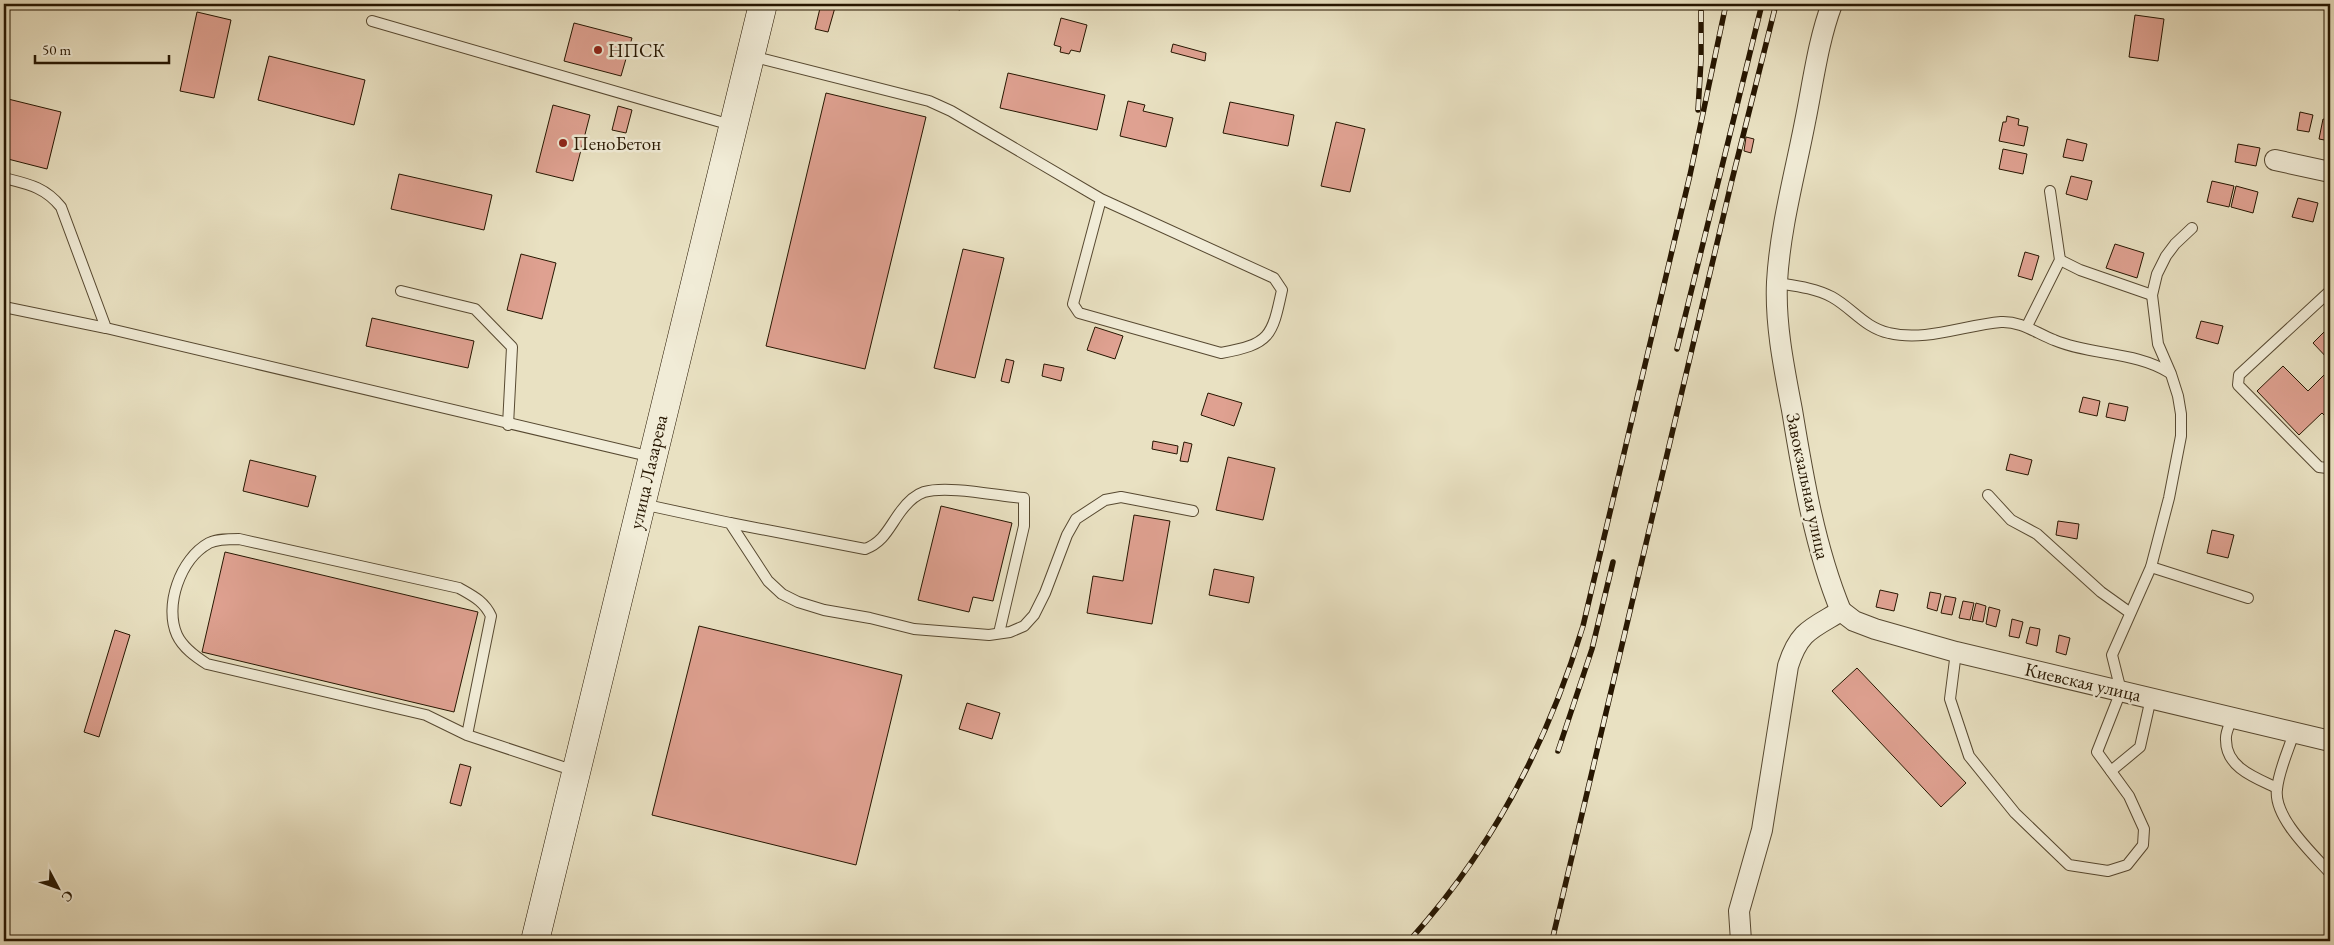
<svg xmlns="http://www.w3.org/2000/svg" width="2334" height="945" viewBox="0 0 2334 945" font-family="'EB Garamond',serif">
	<style>
		.building { fill: #dfa191; stroke: #261601 }
		.lines { fill: none; stroke-linecap: round; stroke-linejoin: round }
		.service-casing { stroke: #574931; stroke-width: 12 }
		.minor-casing { stroke: #574931; stroke-width: 22 }
		.secondary-casing { stroke: #261601; stroke-width: 29 }
		.service { stroke: #f1ecd7; stroke-width: 10 }
		.minor { stroke: #f1ecd7; stroke-width: 20 }
		.secondary { stroke: #f1ecd7; stroke-width: 28 }
		.rail-casing { stroke: #261601; stroke-width: 5.5 }
		.rail { stroke: #f1ecd7; stroke-width: 4; stroke-dasharray: 11; stroke-linecap: butt }
		.poi-dot { fill: #8f2418; stroke: #f1ecd7; stroke-width: 2 }
		.labels { text-anchor: middle; dominant-baseline: central; stroke-width: 5; stroke-linejoin: round; paint-order: stroke }
		.poi-label { font-size: 19px; fill: #261601; stroke: #f1ecd7; text-anchor: start }
		.street-label { font-size: 19px; fill: #261601; stroke: #f1ecd7 }
	</style>
	<rect width="100%" height="100%" fill="#e9e1c2"/>
	<filter id="stains"><feTurbulence type="fractalNoise" baseFrequency=".004" numOctaves="4"/><feColorMatrix values="0 0 0 0 .2 0 0 0 0 .09 0 0 0 0 .02 0 0 0 .5 -.17"/></filter>
	<radialGradient id="worn" r=".72"><stop offset=".6" stop-color="#630" stop-opacity="0"/><stop offset="1" stop-color="#630" stop-opacity=".3"/></radialGradient>
	<g class="building">
		<polygon points="821,4 836,4 828,32 815,29"/>
		<polygon points="934,4 961,4 960,10"/>
		<polygon points="197,12 231,20 214,98 180,91"/>
		<polygon points="2135,15 2164,19 2158,61 2129,57"/>
		<polygon points="1061,18 1087,25 1080,52 1071,50 1069,54 1060,52 1061,47 1054,45"/>
		<polygon points="574,23 632,38 621,76 564,61"/>
		<polygon points="1173,44 1206,53 1205,61 1171,52"/>
		<polygon points="269,56 365,80 354,125 258,100"/>
		<polygon points="1008,73 1105,95 1097,130 1000,108"/>
		<polygon points="826,93 926,117 865,369 766,346"/>
		<polygon points="4,98 61,112 47,169 4,158"/>
		<polygon points="1128,101 1145,105 1143,111 1173,118 1166,147 1120,136"/>
		<polygon points="1230,102 1294,115 1288,146 1223,133"/>
		<polygon points="553,105 590,115 573,181 536,172"/>
		<polygon points="618,106 632,110 626,133 612,130"/>
		<polygon points="2300,112 2313,115 2309,132 2297,130"/>
		<polygon points="2007,116 2019,119 2018,125 2028,127 2024,146 1999,141 2003,122 2006,122"/>
		<polygon points="2323,119 2330,121 2330,141 2319,139"/>
		<polygon points="1336,122 1365,129 1350,192 1321,186"/>
		<polygon points="1746,137 1754,139 1751,153 1744,151"/>
		<polygon points="2067,139 2087,144 2083,161 2063,157"/>
		<polygon points="2238,144 2260,148 2256,166 2235,162"/>
		<polygon points="2003,149 2027,154 2023,174 1999,169"/>
		<polygon points="399,174 492,195 484,230 391,209"/>
		<polygon points="2071,176 2092,181 2087,200 2066,194"/>
		<polygon points="2212,181 2234,186 2229,207 2207,202"/>
		<polygon points="2236,186 2258,192 2253,213 2231,207"/>
		<polygon points="2298,198 2318,203 2313,222 2292,217"/>
		<polygon points="2115,244 2144,253 2137,278 2106,268"/>
		<polygon points="963,249 1004,258 975,378 934,368"/>
		<polygon points="2025,252 2039,256 2032,280 2018,276"/>
		<polygon points="521,254 556,263 542,319 507,310"/>
		<polygon points="372,318 474,341 468,368 366,346"/>
		<polygon points="2201,321 2223,326 2218,344 2196,338"/>
		<polygon points="2330,326 2330,361 2313,343"/>
		<polygon points="1095,327 1123,336 1115,359 1087,350"/>
		<polygon points="1006,359 1014,361 1009,383 1001,381"/>
		<polygon points="1044,364 1064,368 1061,381 1042,376"/>
		<polygon points="2283,366 2308,391 2330,369 2330,421 2322,413 2299,435 2257,391"/>
		<polygon points="1208,393 1242,403 1234,426 1201,415"/>
		<polygon points="2083,397 2100,401 2097,416 2079,412"/>
		<polygon points="2109,403 2128,407 2125,421 2106,417"/>
		<polygon points="1153,441 1178,446 1177,454 1152,449"/>
		<polygon points="1184,442 1192,444 1188,462 1180,461"/>
		<polygon points="2010,454 2032,460 2028,475 2006,470"/>
		<polygon points="1228,457 1275,468 1263,520 1216,510"/>
		<polygon points="250,460 316,476 308,507 243,491"/>
		<polygon points="941,506 1012,523 993,601 973,597 969,612 918,600"/>
		<polygon points="1134,515 1170,521 1152,624 1087,613 1093,576 1123,581"/>
		<polygon points="2058,521 2079,524 2077,539 2056,535"/>
		<polygon points="2212,530 2234,535 2228,558 2207,553"/>
		<polygon points="225,552 478,612 454,712 202,652"/>
		<polygon points="1214,569 1254,577 1249,603 1209,595"/>
		<polygon points="1880,590 1898,594 1894,611 1876,607"/>
		<polygon points="1930,592 1941,594 1937,611 1927,608"/>
		<polygon points="1945,596 1956,598 1952,615 1941,613"/>
		<polygon points="1963,601 1974,603 1970,620 1959,618"/>
		<polygon points="1976,603 1986,606 1983,622 1972,620"/>
		<polygon points="1989,607 2000,610 1996,627 1986,624"/>
		<polygon points="2012,619 2023,622 2019,638 2009,636"/>
		<polygon points="699,626 902,675 856,865 652,815"/>
		<polygon points="2030,627 2040,629 2037,646 2026,643"/>
		<polygon points="115,630 130,635 99,737 84,732"/>
		<polygon points="2059,635 2070,638 2066,655 2056,652"/>
		<polygon points="1857,668 1966,783 1941,807 1832,691"/>
		<polygon points="967,703 1000,713 992,739 959,729"/>
		<polygon points="460,764 471,767 461,806 450,803"/>
	</g>
	<g class="lines">
		<defs>
			<g id="service">
				<polyline points="372,21 731,125"/>
				<path d="M 751,56 L 929,101 L 951,111 L 1101,199 L 1274,278 L 1282,290 C 1272,337 1270,344 1221,353 L 1079,313 L 1073,304 L 1101,199"/>
				<path d="M 4,178 C 28,184 45,187 61,207 L 106,328 L 652,457"/>
				<polyline points="2060,260 2080,270 2152,295"/>
				<path d="M 1777,283 C 1796,286 1815,288 1832,297 C 1852,308 1865,328 1889,333 C 1925,342 1965,325 2001,322 C 2021,321 2036,333 2054,340 C 2092,356 2135,351 2170,373"/>
				<polyline points="401,291 475,309 512,347 508,425"/>
				<polyline points="2330,291 2239,375 2238,385 2319,467 2327,468 2330,465"/>
				<polyline points="4,307 106,328"/>
				<polyline points="2027,326 2060,260 2050,191"/>
				<polyline points="1988,495 2011,520 2037,534 2101,592 2129,612"/>
				<polyline points="642,504 730,523 768,581 782,594 798,602 824,610 870,618 914,629 989,635 1010,632 1024,626 1034,615 1045,593 1067,535 1076,519 1105,500 1121,497 1193,511"/>
				<path d="M 730,523 L 865,549 C 884,542 889,527 901,511 C 907,503 915,495 924,492 C 948,485 998,496 1024,498 L 1024,526 L 999,633"/>
				<polyline points="2151,567 2248,598"/>
				<polyline points="1956,652 1950,699 1969,756 2015,813 2069,865 2108,871 2127,865 2143,845 2144,829 2129,796 2097,752 2121,691 2112,655 2151,567 2169,498 2181,436 2181,414 2178,396 2171,374 2158,344 2152,295 2157,274 2166,256 2175,244 2192,228"/>
				<path d="M 2232,718 C 2230,724 2225,733 2226,740 C 2226,768 2256,778 2277,788"/>
				<path d="M 2294,733 C 2288,751 2279,770 2277,789 C 2273,817 2312,853 2330,873"/>
				<path d="M 467,735 L 491,616 C 484,601 473,596 459,588 L 239,539 C 229,539 217,539 209,543 C 180,559 164,606 177,635 C 183,648 196,657 207,664 L 426,715 L 467,735 L 575,771"/>
				<polyline points="2111,771 2140,747 2151,698"/>
			</g>
			<g id="minor">
				<path d="M 1832,4 C 1818,41 1813,83 1805,122 C 1795,174 1780,228 1777,282 C 1775,324 1784,368 1792,410 C 1803,477 1815,548 1841,611"/>
				<polyline points="2275,160 2330,172"/>
				<polyline points="1841,611 1854,621 1875,629 1956,652 2330,741"/>
				<path d="M 1741,941 L 1739,911 L 1762,830 L 1788,666 C 1799,631 1811,629 1841,611"/>
			</g>
			<polyline id="secondary" points="535,941 763,4"/>
		</defs>
		<use href="#service" class="service-casing"/>
		<use href="#minor" class="minor-casing"/>
		<use href="#secondary" class="secondary-casing"/>
		<use href="#service" class="service"/>
		<use href="#minor" class="minor"/>
		<use href="#secondary" class="secondary"/>
		<defs>
			<g id="rail">
				<polyline points="1698,110 1701,60 1701,4"/>
				<polyline points="1677,349 1762,4"/>
				<polyline points="1558,751 1592,649 1613,562"/>
				<path d="M 1409,941 C 1491,851 1548,742 1583,626 L 1690,175 L 1726,4"/>
				<polyline points="1552,941 1731,184 1776,4"/>
			</g>
		</defs>
		<use href="#rail" class="rail-casing"/>
		<use href="#rail" class="rail"/>
	</g>
	<g class="poi-dot">
		<circle cx="598" cy="50" r="5"/>
		<circle cx="563" cy="143" r="5"/>
	</g>
	<g class="labels">
		<g class="poi-label">
			<text x="608" y="50">НПСК</text>
			<text x="573" y="143">ПеноБетон</text>
		</g>
		<g class="street-label">
			<text transform="translate(648 472) rotate(-77)">улица Лазарева</text>
			<text transform="translate(1808 486) rotate(78)">Завокзальная улица</text>
			<text transform="translate(2083 682) rotate(13)">Киевская улица</text>
		</g>
	</g>
	<rect width="2334" height="945" fill="none" stroke="#e9e1c2" stroke-width="20"/>
	<rect x="5" y="5" width="2324" height="935" fill="none" stroke="#261601" stroke-width="2.5"/>
	<rect x="10" y="10" width="2314" height="925" fill="none" stroke="#261601"/>
	<g transform="translate(58 888) rotate(131)" stroke="#f1ecd7" stroke-width="4" paint-order="stroke">
	<path d="M0-4L9 19L0 12L-9 19Z" fill="#261601"/>
	<text y="-8" font-size="14" font-weight="bold" text-anchor="middle" fill="#261601">С</text>
	</g>
	<path d="M35 55v8h134v-8" fill="none" stroke="#261601" stroke-width="2.5"/>
	<text x="42" y="55" font-size="15" fill="#261601" stroke="#f1ecd7" stroke-width="4" paint-order="stroke">50 m</text>
	<rect width="100%" height="100%" filter="url(#stains)"/>
	<rect width="100%" height="100%" fill="url(#worn)"/>
</svg>
